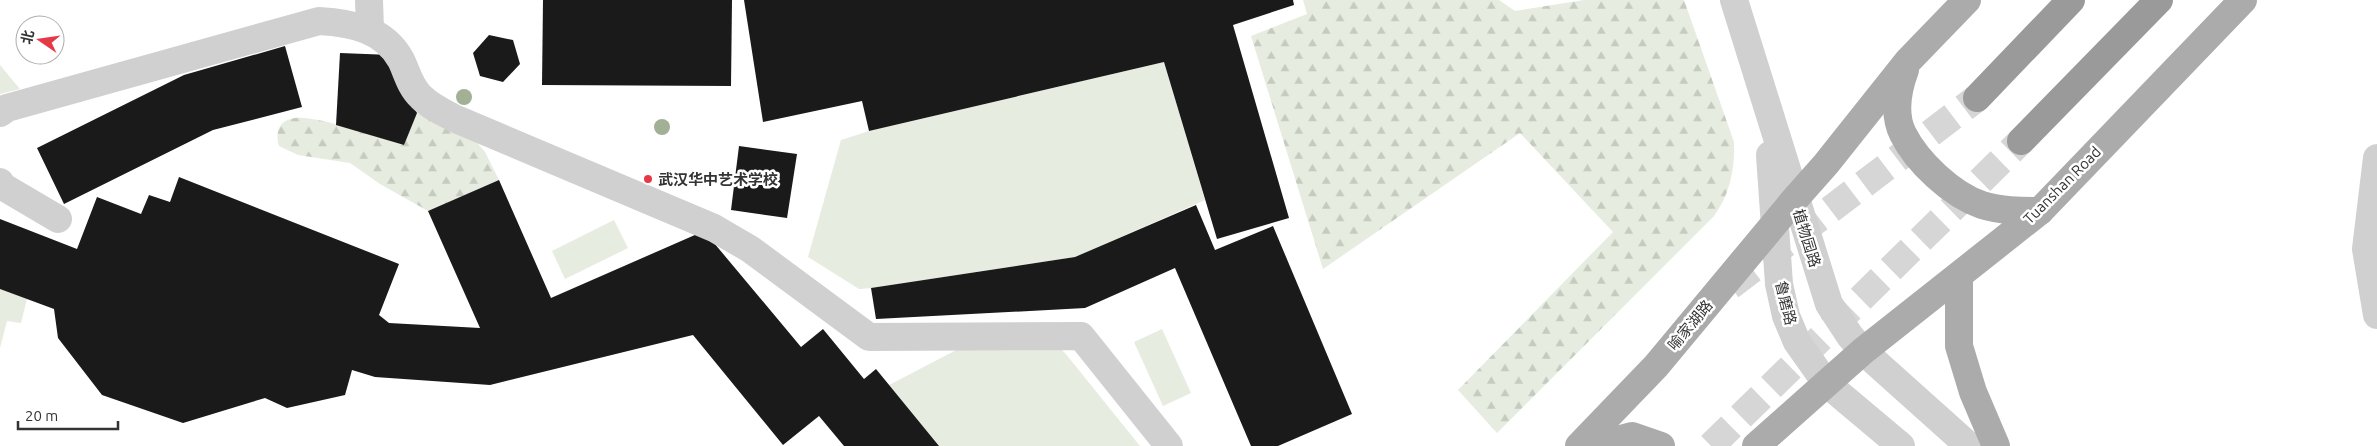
<svg xmlns="http://www.w3.org/2000/svg" width="2377" height="446" viewBox="0 0 2377 446" font-family="Ubuntu,'Noto Sans SC',sans-serif">
	<style>
		.green { fill: #e6ecdf }
		.forest { fill: url(#forest-firs) }
		.building { fill: #1a1a1a }
		.lines { fill: none; stroke-linecap: round; stroke-linejoin: round }
		.highway-tunnel { stroke: #d6d6d6; stroke-width: 28; stroke-dasharray: 28 14; stroke-linecap: butt }
		.minor { stroke: #d0d0d0; stroke-width: 28 }
		.major { stroke: #ababab; stroke-width: 28 }
		.highway { stroke: #9a9a9a; stroke-width: 28 }
		.tree { fill: #a2b095 }
		.poi-dot { fill: #e63946; stroke: #fff; stroke-width: 2 }
		.labels { text-anchor: middle; dominant-baseline: central; stroke-width: 5; stroke-linejoin: round; paint-order: stroke }
		.poi-label { font-size: 15px; font-weight: bold; fill: #333; stroke: #fff; text-anchor: start }
		.street-label { font-size: 15px; fill: #333; stroke: #fff }
	</style>
	<defs>
		<pattern id="forest-firs" width="22" height="20" patternUnits="userSpaceOnUse" patternTransform="scale(1.25)"><rect width="22" height="20" fill="#e6ecdf"/><path d="M5 1l3.5 6h-7zM16 11l3.5 6h-7z" fill="#c6cbc0"/></pattern>
	</defs>
	<rect width="100%" height="100%" fill="#fff"/>
	<g class="green">
		<polygon points="1164,62 1205,200 1075,257 872,288 859,289 808,257 841,140 869,131"/>
		<polygon points="0,65 20,89 0,94"/>
		<polygon points="614,220 628,248 565,279 552,251"/>
		<polygon points="0,289 27,299 21,323 7,321 0,348"/>
		<polygon points="1162,329 1191,393 1163,406 1134,342"/>
		<polygon points="1050,339 1065,353 1140,446 939,446 889,385 966,345"/>
	</g>
	<g class="forest">
		<path d="M 1303,0 L 1499,0 L 1515,11 L 1584,0 L 1684,0 L 1734,142 C 1735,169 1730,194 1714,216 L 1497,433 L 1458,390 L 1613,232 L 1520,133 L 1323,269 L 1251,36 L 1307,14 Z"/>
		<path d="M 417,113 L 474,139 L 485,152 L 499,180 L 428,211 L 380,184 L 350,163 L 298,155 L 279,146 C 275,132 279,120 295,118 C 317,115 380,138 404,145 Z"/>
	</g>
	<g class="building">
		<polygon points="543,0 732,0 731,86 542,85"/>
		<polygon points="744,0 1293,0 1294,5 1233,25 1289,218 1217,239 1164,62 869,131 862,101 763,122"/>
		<polygon points="489,35 513,40 520,64 503,82 480,76 473,53"/>
		<polygon points="285,46 302,107 213,130 64,204 37,148 184,75"/>
		<polygon points="340,53 391,55 417,113 404,145 336,125"/>
		<polygon points="739,146 797,154 787,218 731,210"/>
		<polygon points="179,177 399,264 379,315 389,323 480,328 428,211 499,180 551,298 704,231 801,347 823,329 864,379 876,369 939,446 844,446 819,416 783,445 693,335 490,385 375,377 352,370 345,395 287,408 265,398 183,423 102,395 58,338 54,309 0,289 0,219 77,249 97,197 141,214 149,195 170,202"/>
		<polygon points="1196,205 1215,250 1273,226 1352,414 1278,446 1251,446 1175,268 1085,308 876,319 871,288 1075,257"/>
	</g>
	<g class="lines">
		<g class="highway-tunnel">
			<polyline points="1730,286 1977,98"/>
			<polyline points="1711,446 2021,141"/>
		</g>
		<g class="minor">
			<polyline points="369,0 370,29"/>
			<polyline points="1734,0 1829,304 1850,336 1863,351 1969,446"/>
			<path d="M 0,113 L 7,108 L 319,21 C 352,23 384,29 401,60 C 407,72 410,87 421,97 C 431,107 444,113 456,119 L 714,228 L 750,249 L 869,337 L 1081,336 L 1169,446"/>
			<polyline points="1770,155 1779,284 1786,316 1797,342 1826,383 1901,446"/>
			<polyline points="2377,158 2366,249 2377,315"/>
			<polyline points="0,182 2,186 58,219"/>
		</g>
		<g class="major">
			<path d="M 1905,70 C 1898,89 1893,114 1903,134 C 1917,162 1952,195 1982,205 C 2001,211 2020,211 2040,211"/>
			<polyline points="1959,276 1959,346 1973,392 1996,446"/>
			<polyline points="1579,446 1656,366 1795,199 1826,164 1908,61 1967,0"/>
			<polyline points="1594,446 1632,436 1661,446"/>
			<polyline points="1756,446 1863,351 2040,211 2243,0"/>
		</g>
		<g class="highway">
			<polyline points="1977,98 2071,0"/>
			<polyline points="2021,141 2159,0"/>
		</g>
	</g>
	<g class="tree">
		<circle cx="464" cy="97" r="8"/>
		<circle cx="662" cy="127" r="8"/>
	</g>
	<circle class="poi-dot" cx="648" cy="179" r="5"/>
	<g class="labels">
		<g class="poi-label">
			<text x="658" y="179">武汉华中艺术学校</text>
		</g>
		<g class="street-label">
			<text transform="translate(2062 185) rotate(-45)">Tuanshan Road</text>
			<text transform="translate(1807 238) rotate(73)">植物园路</text>
			<text transform="translate(1786 303) rotate(76)">鲁磨路</text>
			<text transform="translate(1690 325) rotate(-50)">喻家湖路</text>
		</g>
	</g>
	<g transform="translate(40 40) rotate(283)"><circle r="24" fill="#ffffff" stroke="#adadad"/>
	<path d="M0-4L9 19L0 12L-9 19Z" fill="#e63946"/>
	<text y="-8" font-size="14" font-weight="bold" text-anchor="middle" fill="#333333">北</text>
	</g>
	<path d="M18 421v8h100v-8" fill="none" stroke="#333333" stroke-width="2.5"/>
	<text x="25" y="421" font-size="15" fill="#333333" stroke="#ffffff" stroke-width="4" paint-order="stroke">20 m</text>
</svg>
